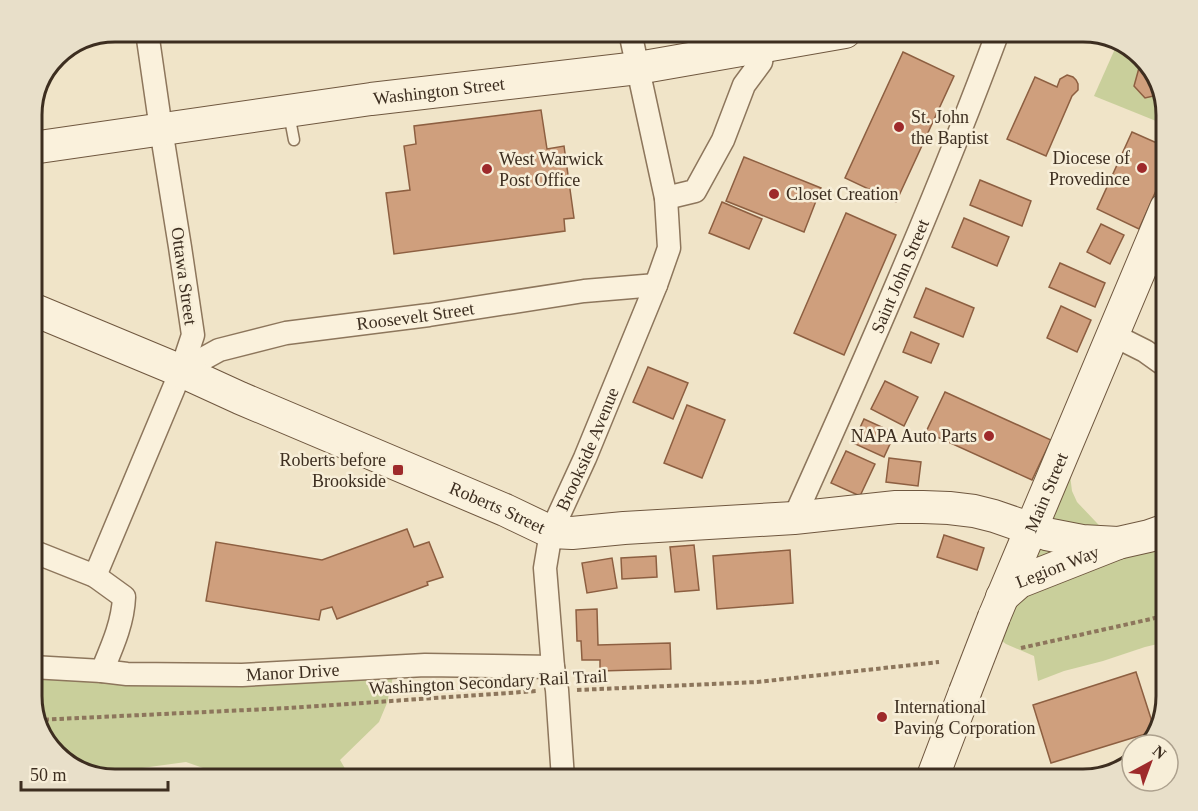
<svg xmlns="http://www.w3.org/2000/svg" width="1198" height="811" viewBox="0 0 1198 811" font-family="'Times New Roman',serif">
	<style>
		.green { fill: #c9cf9b }
		.building { fill: #cf9f7d; stroke: #8d5f41; stroke-width: 1.5 }
		.lines { fill: none; stroke-linecap: round; stroke-linejoin: round }
		.service-casing { stroke: #8d765c; stroke-width: 13 }
		.minor-casing { stroke: #8d765c; stroke-width: 25 }
		.secondary-casing { stroke: #6f573f; stroke-width: 34 }
		.path { stroke: #8d765c; stroke-width: 4; stroke-dasharray: 4.5 3; stroke-linecap: butt }
		.service { stroke: #faf1dc; stroke-width: 10 }
		.minor { stroke: #faf1dc; stroke-width: 22 }
		.secondary { stroke: #faf1dc; stroke-width: 32 }
		.secondary-bridge-casing { stroke: #6f573f; stroke-width: 34; stroke-linecap: butt }
		.secondary-bridge { stroke: #faf1dc; stroke-width: 32 }
		.poi-dot { fill: #9e2a2b; stroke: #f7eed8; stroke-width: 2 }
		.labels { text-anchor: middle; dominant-baseline: central; stroke-width: 5; stroke-linejoin: round; paint-order: stroke }
		.street-label { font-size: 18px; fill: #3d2e20; stroke: #f7eed8 }
		.poi-label { font-size: 18px; fill: #3d2e20; stroke: #f7eed8; text-anchor: start }
		.rim { fill: none; stroke: #3d2e20; stroke-width: 3 }
	</style>
	<rect width="100%" height="100%" fill="#f0e4c8"/>
	<g class="green">
		<polygon points="1118,42 1130,46 1158,78 1166,114 1166,125 1094,96"/>
		<polygon points="1067,451 1072,491 1077,502 1114,541 1166,529 1166,642 1145,647 1103,661 1064,671 1038,681 1034,656 1006,644 991,632"/>
		<polygon points="32,668 395,668 387,703 379,722 340,760 351,779 231,779 223,775 186,762 98,774 68,765 42,738 32,701"/>
	</g>
	<g class="building">
		<polygon points="903,52 954,76 896,202 845,178"/>
		<polygon points="1148,66 1158,78 1162,94 1145,98 1134,86 1139,68"/>
		<polygon points="1067,75 1073,77 1076,80 1078,84 1078,90 1072,96 1046,156 1007,139 1035,77 1057,87 1060,79"/>
		<polygon points="541,110 547,149 564,146 574,218 564,219 565,231 394,254 386,193 410,190 404,146 416,144 414,126"/>
		<polygon points="1132,132 1166,147 1166,168 1139,229 1097,209"/>
		<polygon points="744,157 821,188 804,232 726,201"/>
		<polygon points="980,180 1031,201 1022,226 970,205"/>
		<polygon points="722,202 762,219 749,249 709,233"/>
		<polygon points="846,213 896,235 844,355 794,333"/>
		<polygon points="964,218 1009,237 997,266 952,247"/>
		<polygon points="1101,224 1124,235 1110,264 1087,252"/>
		<polygon points="1060,263 1105,283 1095,307 1049,287"/>
		<polygon points="926,288 974,308 963,337 914,317"/>
		<polygon points="1061,306 1091,320 1077,352 1047,338"/>
		<polygon points="911,332 939,344 931,363 903,352"/>
		<polygon points="648,367 688,383 673,419 633,402"/>
		<polygon points="885,381 918,397 904,426 871,409"/>
		<polygon points="945,392 1051,440 1032,480 926,432"/>
		<polygon points="687,405 725,420 702,478 664,463"/>
		<polygon points="864,419 895,433 884,457 853,443"/>
		<polygon points="846,451 875,464 860,496 831,483"/>
		<polygon points="889,458 921,462 918,486 886,482"/>
		<polygon points="407,529 414,547 429,542 443,577 427,582 428,585 337,619 332,607 321,610 319,620 206,601 216,542 322,560"/>
		<polygon points="944,535 984,548 977,570 937,557"/>
		<polygon points="694,545 699,590 675,592 670,547"/>
		<polygon points="790,550 793,603 717,609 713,556"/>
		<polygon points="656,556 657,577 622,579 621,558"/>
		<polygon points="612,558 617,588 587,593 582,563"/>
		<polygon points="597,609 598,645 670,643 671,669 600,671 600,660 582,660 581,641 577,641 576,610"/>
		<polygon points="1136,672 1155,731 1051,763 1033,705"/>
	</g>
	<g class="lines">
		<defs>
			<polyline id="service" points="289,114 294,140"/>
			<g id="minor">
				<polyline points="666,198 695,191 723,140 744,85 761,62 764,45"/>
				<polyline points="1113,335 1145,351 1166,366"/>
				<path id="s1" d="M 181,371 L 219,350 L 286,333 L 429,315 L 584,291 L 656,285"/>
				<path id="s2" d="M 794,518 C 866,358 937,196 998,32"/>
				<path d="M 32,551 L 95,576 L 124,597 C 123,623 112,647 102,671"/>
				<polyline points="95,576 181,371 193,335 180,247 161,129 147,32"/>
				<path id="s3" d="M 32,667 L 102,671 L 127,674 L 242,675 L 425,665 L 553,667"/>
				<path id="s4" d="M 563,779 L 557,690 L 553,667 L 545,568 L 551,532 L 585,458 L 656,285 L 669,248 L 666,198 L 630,32"/>
			</g>
			<g id="secondary">
				<path id="s5" d="M 32,148 L 371,99 L 638,68 L 845,32"/>
				<path id="s6" d="M 32,309 L 181,371 L 240,398 L 505,510 L 551,532 L 572,533 L 624,528 L 794,518 L 896,507 L 923,507 L 949,508 L 974,511 L 994,516 L 1046,534 L 1082,541 L 1118,543"/>
				<path id="s7" d="M 1002,597 L 1019,582 L 1118,543 L 1149,536 L 1166,530"/>
				<path id="s8" d="M 994,617 L 1166,208"/>
				<polyline points="932,779 965,692"/>
			</g>
		</defs>
		<use href="#service" class="service-casing"/>
		<use href="#minor" class="minor-casing"/>
		<use href="#secondary" class="secondary-casing"/>
		<g class="path">
			<polyline points="1021,648 1151,619 1166,615"/>
			<polyline points="577,690 757,682 939,662"/>
			<polyline points="37,720 289,708 537,691"/>
		</g>
		<use href="#service" class="service"/>
		<use href="#minor" class="minor"/>
		<use href="#secondary" class="secondary"/>
		<defs>
			<polyline id="secondary-bridge" points="965,692 994,617"/>
		</defs>
		<use href="#secondary-bridge" class="secondary-bridge-casing"/>
		<use href="#secondary-bridge" class="secondary-bridge"/>
	</g>
	<g class="poi-dot">
		<circle cx="899" cy="127" r="6"/>
		<circle cx="1142" cy="168" r="6"/>
		<circle cx="487" cy="169" r="6"/>
		<circle cx="774" cy="194" r="6"/>
		<circle cx="989" cy="436" r="6"/>
		<rect x="392" y="464" width="12" height="12" rx="3"/>
		<circle cx="882" cy="717" r="6"/>
	</g>
	<g class="labels">
		<g class="street-label">
			<text stroke="none"><textPath href="#s5" startOffset="411">Washington Street</textPath></text>
			<text transform="translate(184 276) rotate(82)">Ottawa Street</text>
			<text stroke="none"><textPath href="#s2" startOffset="264">Saint John Street</textPath></text>
			<text stroke="none"><textPath href="#s1" startOffset="243">Roosevelt Street</textPath></text>
			<text stroke="none"><textPath href="#s4" startOffset="339">Brookside Avenue</textPath></text>
			<text stroke="none"><textPath href="#s8" startOffset="135">Main Street</textPath></text>
			<text stroke="none"><textPath href="#s6" startOffset="506">Roberts Street</textPath></text>
			<text stroke="none"><textPath href="#s7" startOffset="64">Legion Way</textPath></text>
			<text stroke="none"><textPath href="#s3" startOffset="261">Manor Drive</textPath></text>
			<text transform="translate(488 682) rotate(-3)">Washington Secondary Rail Trail</text>
		</g>
		<g class="poi-label">
			<text x="911" y="117">St. John<tspan x="911" dy="21">the Baptist</tspan></text>
			<text x="1130" y="158" text-anchor="end">Diocese of<tspan x="1130" dy="21">Provedince</tspan></text>
			<text x="499" y="159">West Warwick<tspan x="499" dy="21">Post Office</tspan></text>
			<text x="786" y="194">Closet Creation</text>
			<text x="977" y="436" text-anchor="end">NAPA Auto Parts</text>
			<text x="386" y="460" text-anchor="end">Roberts before<tspan x="386" dy="21">Brookside</tspan></text>
			<text x="894" y="707">International<tspan x="894" dy="21">Paving Corporation</tspan></text>
		</g>
	</g>
	<path d="M0 0H1198V811H0ZM115 42H1083A73 73 0 0 1 1156 115V696A73 73 0 0 1 1083 769H115A73 73 0 0 1 42 696V115A73 73 0 0 1 115 42Z" fill="#e8dfc9" fill-rule="evenodd"/>
	<path class="rim" d="M115 42H1083A73 73 0 0 1 1156 115V696A73 73 0 0 1 1083 769H115A73 73 0 0 1 42 696V115A73 73 0 0 1 115 42Z"/>
	<g transform="translate(1150 763) rotate(41)"><circle r="28" fill="#f7eed8" stroke="#ada18e" stroke-width="1.5"/>
	<path d="M0-4.5L10 22L0 15L-10 22Z" fill="#9e2a2b"/>
	<text y="-9" font-size="16" font-weight="bold" text-anchor="middle" fill="#3d2e20">N</text>
	</g>
	<path d="M21 781v9h147v-9" fill="none" stroke="#3d2e20" stroke-width="3"/>
	<text x="30" y="781" font-size="18" fill="#3d2e20" stroke="#f7eed8" stroke-width="4.5" paint-order="stroke">50 m</text>
</svg>
